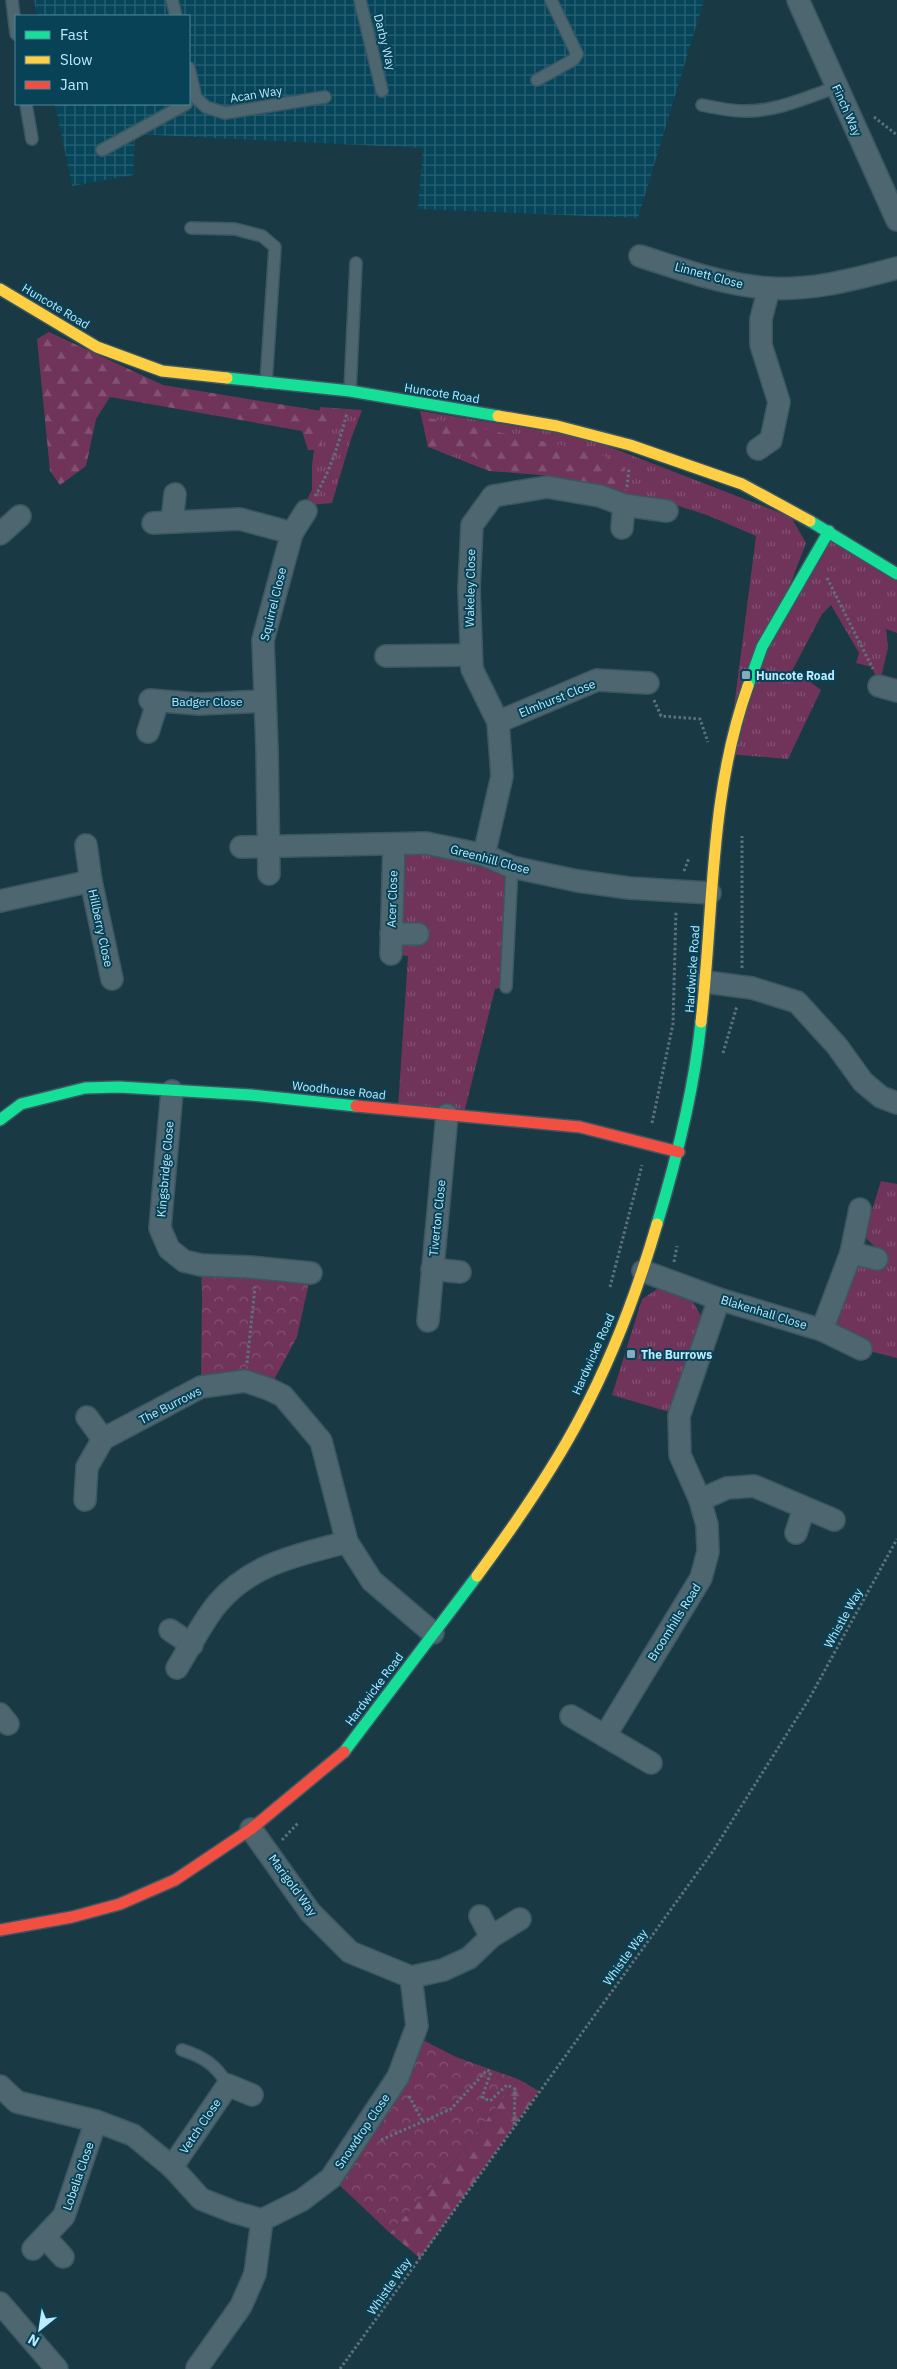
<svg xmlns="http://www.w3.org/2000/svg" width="897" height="2369" viewBox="0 0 897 2369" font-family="'IBM Plex Sans',sans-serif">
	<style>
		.industrial { fill: url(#industrial-grid) }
		.grass { fill: url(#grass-tufts) }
		.forest { fill: url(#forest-firs) }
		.park { fill: url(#park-crowns) }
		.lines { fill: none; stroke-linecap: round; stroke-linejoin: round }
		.lane-casing { stroke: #3a5762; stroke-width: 14 }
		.street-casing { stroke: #3a5762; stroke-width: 24 }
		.fast-casing { stroke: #3a5762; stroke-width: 14 }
		.slow-casing { stroke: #3a5762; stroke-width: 14 }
		.jam-casing { stroke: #3a5762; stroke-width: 14 }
		.path { stroke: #5c737b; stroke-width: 3; stroke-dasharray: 2.5 2.5; stroke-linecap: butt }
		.lane { stroke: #4e666f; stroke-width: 11 }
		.street { stroke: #4e666f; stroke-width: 21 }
		.fast { stroke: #16e098; stroke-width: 11 }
		.slow { stroke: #ffcf43; stroke-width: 11 }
		.jam { stroke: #f24e42; stroke-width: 11 }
		.poi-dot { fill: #84acbe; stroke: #074256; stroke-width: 2 }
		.labels { text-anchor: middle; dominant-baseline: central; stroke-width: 4; stroke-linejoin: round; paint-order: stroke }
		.street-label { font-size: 12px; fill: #bdeaff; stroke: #074256 }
		.poi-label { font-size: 12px; font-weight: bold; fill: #bdeaff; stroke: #074256; text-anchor: start }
	</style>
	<defs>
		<pattern id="industrial-grid" width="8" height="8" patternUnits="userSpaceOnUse" patternTransform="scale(1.25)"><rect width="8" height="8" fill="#07465a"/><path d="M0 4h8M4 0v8" fill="none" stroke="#296173"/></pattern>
		<pattern id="grass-tufts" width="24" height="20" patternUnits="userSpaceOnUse" patternTransform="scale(1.25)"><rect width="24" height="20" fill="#70345a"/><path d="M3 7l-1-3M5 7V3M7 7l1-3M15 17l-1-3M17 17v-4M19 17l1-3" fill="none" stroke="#825273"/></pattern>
		<pattern id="forest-firs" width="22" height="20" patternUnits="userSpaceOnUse" patternTransform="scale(1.25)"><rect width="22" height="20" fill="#70345a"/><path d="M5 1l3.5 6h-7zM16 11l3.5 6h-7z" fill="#825273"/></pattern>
		<pattern id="park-crowns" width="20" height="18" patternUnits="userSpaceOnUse" patternTransform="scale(1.25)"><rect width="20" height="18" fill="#70345a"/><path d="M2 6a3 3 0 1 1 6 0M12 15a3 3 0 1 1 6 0" fill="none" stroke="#825273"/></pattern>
	</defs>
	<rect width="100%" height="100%" fill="#193944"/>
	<polygon class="industrial" points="34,0 704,0 638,218 418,209 423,148 135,134 133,175 72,186 55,104 189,104 189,16 37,16"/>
	<g class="grass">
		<polygon points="320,407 362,410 351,439 332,503 310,505 305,503 312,490 312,465"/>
		<polygon points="420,411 584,437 791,517 806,543 785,598 829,531 897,574 897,633 886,629 888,648 879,686 872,667 856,663 859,653 831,605 822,614 793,669 821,690 788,759 728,754 756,536 707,515 669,503 627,498 596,487 564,479 530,473 489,471 428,447"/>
		<polygon points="394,844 512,867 506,987 495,989 463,1117 398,1109 408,956 391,954"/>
		<polygon points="881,1181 897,1184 897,1358 861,1349 822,1330 851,1253 879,1251 864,1236"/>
		<polygon points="659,1288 692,1300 701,1316 696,1345 678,1385 669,1412 612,1395 642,1299"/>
	</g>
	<g class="forest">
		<polygon points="49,332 163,385 328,412 320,450 308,450 302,431 110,397 96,419 86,466 60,485 50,471 37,339"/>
		<polygon points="423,417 591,451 623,464 627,491 610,486 542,475 489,471 474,457 428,447"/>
		<polygon points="518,2079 539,2091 420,2258 390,2233 452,2164"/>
	</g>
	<g class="park">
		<polygon points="201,1265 311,1273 297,1337 269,1389 201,1387 202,1294"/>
		<polygon points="415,2036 456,2057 518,2079 452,2164 390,2233 332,2178"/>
	</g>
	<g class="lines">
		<defs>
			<g id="lane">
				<polyline points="12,0 16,34"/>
				<polyline points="172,0 176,16"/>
				<polyline points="360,0 382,91"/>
				<polyline points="189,68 196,98 206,107 225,113 325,97"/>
				<polyline points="537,80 573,60 577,54 551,0"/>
				<polyline points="26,104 32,139"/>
				<path d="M 702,105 C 716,108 730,111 744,111 C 776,112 807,97 837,87"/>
				<polyline points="102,150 186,104"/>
				<polyline points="191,228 235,229 262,236 275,247 266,383"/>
				<polyline points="350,391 356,263"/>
				<polyline points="506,987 512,867"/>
				<path d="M 182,2050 C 204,2057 216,2065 228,2085"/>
			</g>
			<g id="street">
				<polyline points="798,0 897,220"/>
				<path d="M 640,256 C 678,268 718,283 758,287 C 805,293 852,280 897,268"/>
				<polyline points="758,449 771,440 779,402 761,345 761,319 769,288"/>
				<polyline points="172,522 175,494"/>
				<polyline points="153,523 240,519 292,533 263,640 267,749 269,874"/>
				<polyline points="622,528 624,505"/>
				<polyline points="292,533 306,511"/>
				<polyline points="0,534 20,516"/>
				<polyline points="386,656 471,655"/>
				<polyline points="879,686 897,691"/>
				<polyline points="150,700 199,704 264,701"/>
				<polyline points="498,722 597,680 648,683"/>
				<polyline points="148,732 158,701"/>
				<polyline points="86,845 91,881"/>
				<polyline points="241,847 426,843 484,855 512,867 578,881 629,888 710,893"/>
				<polyline points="484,855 502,776 498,722 472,669 469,589 472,525 493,496 547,487 600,496 624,505 667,511"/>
				<polyline points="0,901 91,881 112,979"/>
				<polyline points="391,934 418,934"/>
				<polyline points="391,954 394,844"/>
				<polyline points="706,982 752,988 797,1002 837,1046 863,1082 881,1097 897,1103"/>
				<polyline points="172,1091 160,1228 169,1249 184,1261 201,1265 250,1267 311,1273"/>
				<polyline points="851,1253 877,1259"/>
				<polyline points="432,1269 460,1272"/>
				<polyline points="643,1271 719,1299 822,1330 851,1253 860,1209"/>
				<polyline points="428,1321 447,1115"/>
				<polyline points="822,1330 861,1349"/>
				<polyline points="87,1417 103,1439"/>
				<polyline points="85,1500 87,1467 103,1439 201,1387 245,1381 269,1389 283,1396 321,1441 347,1542 372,1581 433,1633"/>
				<polyline points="700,1500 727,1488 754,1486 834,1520"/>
				<polyline points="796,1533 804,1508"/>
				<polyline points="170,1630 192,1645"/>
				<path d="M 177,1668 C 190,1647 202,1622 218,1603 C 252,1563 299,1555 347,1542"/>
				<polyline points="0,1714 8,1724"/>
				<polyline points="571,1716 651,1763"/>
				<polyline points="605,1736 701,1578 708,1552 707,1525 700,1500 680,1455 679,1416 719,1299"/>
				<polyline points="251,1829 310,1912 350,1952 411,1977 443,1970 469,1958 491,1937 520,1919"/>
				<polyline points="480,1916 491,1937"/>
				<polyline points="0,2086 17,2102 96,2121 133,2135 172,2167 201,2199 234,2212 262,2220 302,2200 331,2178 398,2077 417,2026 411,1977"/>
				<polyline points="172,2167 228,2085 252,2095"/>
				<polyline points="45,2237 63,2257"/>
				<polyline points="33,2249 64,2216 96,2121"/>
				<polyline points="0,2303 57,2369"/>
				<polyline points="197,2368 241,2306 255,2274 262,2220"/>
			</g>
			<g id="fast">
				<polyline points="227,378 350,391 498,416"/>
				<polyline points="810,521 897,574"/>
				<polyline points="748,686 762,647 829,531"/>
				<polyline points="0,1120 21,1104 85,1088 119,1087 251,1095 356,1106"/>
				<path d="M 657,1224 C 677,1158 694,1091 701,1022"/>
				<polyline points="344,1752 477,1576"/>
			</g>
			<g id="slow">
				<polyline points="0,289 97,347 162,371 227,378"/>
				<polyline points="498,416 557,426 630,445 742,484 810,521"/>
				<path d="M 701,1022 C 714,909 709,795 748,686"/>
				<path d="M 477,1576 C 514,1526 551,1473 580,1418 C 612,1358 638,1289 657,1224"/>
			</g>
			<g id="jam">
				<polyline points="356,1106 580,1127 679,1152"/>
				<polyline points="0,1930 72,1917 120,1904 175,1880 251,1829 344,1752"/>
			</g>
		</defs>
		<use href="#lane" class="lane-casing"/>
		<use href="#street" class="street-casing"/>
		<use href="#fast" class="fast-casing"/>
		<use href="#slow" class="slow-casing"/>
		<use href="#jam" class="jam-casing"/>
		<g class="path">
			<polyline points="874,117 897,135"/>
			<polyline points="627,487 629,468"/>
			<path d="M 315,496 C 331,470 339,442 347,413"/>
			<polyline points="827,578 873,669"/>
			<polyline points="654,700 661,716 700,719 708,742"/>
			<polyline points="684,871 689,858"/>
			<polyline points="742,968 742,836"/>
			<polyline points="723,1053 737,1006"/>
			<polyline points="652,1123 673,1024 676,911"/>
			<polyline points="674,1262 677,1246"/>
			<polyline points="610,1287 642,1165"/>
			<polyline points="247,1363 255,1287"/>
			<polyline points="282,1840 298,1823"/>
			<polyline points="409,2096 423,2122"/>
			<polyline points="381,2140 451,2109 487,2070 491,2072 482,2097 490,2101 507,2085 515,2089 514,2125"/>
			<polyline points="340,2369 713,1851 809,1699 897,1539"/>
		</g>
		<use href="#lane" class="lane"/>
		<use href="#street" class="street"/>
		<use href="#fast" class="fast"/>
		<use href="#slow" class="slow"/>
		<use href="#jam" class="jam"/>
	</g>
	<g class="poi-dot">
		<rect x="741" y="670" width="10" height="10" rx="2.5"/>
		<rect x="626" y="1349" width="10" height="10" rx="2.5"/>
	</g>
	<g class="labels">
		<g class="street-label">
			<text transform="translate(385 42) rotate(76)">Darby Way</text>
			<text transform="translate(256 94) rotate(-9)">Acan Way</text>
			<text transform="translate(847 110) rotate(66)">Finch Way</text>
			<text transform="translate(709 275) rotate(15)">Linnett Close</text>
			<text transform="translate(56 306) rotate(31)">Huncote Road</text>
			<text transform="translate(442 393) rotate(9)">Huncote Road</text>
			<text transform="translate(470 588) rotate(-89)">Wakeley Close</text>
			<text transform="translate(273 604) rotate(-76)">Squirrel Close</text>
			<text transform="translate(557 698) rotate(-22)">Elmhurst Close</text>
			<text x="207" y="701">Badger Close</text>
			<text transform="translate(490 859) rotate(15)">Greenhill Close</text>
			<text transform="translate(392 899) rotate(-88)">Acer Close</text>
			<text transform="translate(101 928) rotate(78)">Hillberry Close</text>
			<text transform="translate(692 969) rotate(-86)">Hardwicke Road</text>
			<text transform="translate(339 1090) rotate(6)">Woodhouse Road</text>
			<text transform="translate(165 1169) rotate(-85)">Kingsbridge Close</text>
			<text transform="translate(437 1218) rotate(-84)">Tiverton Close</text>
			<text transform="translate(764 1312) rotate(17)">Blakenhall Close</text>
			<text transform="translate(593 1354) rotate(-66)">Hardwicke Road</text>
			<text transform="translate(170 1405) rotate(-27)">The Burrows</text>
			<text transform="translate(843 1618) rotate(-61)">Whistle Way</text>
			<text transform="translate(674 1622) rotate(-58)">Broomhills Road</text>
			<text transform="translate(374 1689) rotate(-53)">Hardwicke Road</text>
			<text transform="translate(293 1885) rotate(54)">Marigold Way</text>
			<text transform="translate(625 1957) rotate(-54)">Whistle Way</text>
			<text transform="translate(200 2126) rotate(-56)">Vetch Close</text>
			<text transform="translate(362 2131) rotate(-56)">Snowdrop Close</text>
			<text transform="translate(78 2176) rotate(-71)">Lobelia Close</text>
			<text transform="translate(389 2286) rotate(-55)">Whistle Way</text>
		</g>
		<g class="poi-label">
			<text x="756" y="675">Huncote Road</text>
			<text x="641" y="1354">The Burrows</text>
		</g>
	</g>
	<rect x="15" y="15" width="175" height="90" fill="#074256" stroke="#50859a"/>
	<rect x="25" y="31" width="25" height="8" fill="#16e098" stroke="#50859a"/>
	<text x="60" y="40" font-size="15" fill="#bdeaff">Fast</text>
	<rect x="25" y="56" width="25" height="8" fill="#ffcf43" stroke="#50859a"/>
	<text x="60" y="65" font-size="15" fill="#bdeaff">Slow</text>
	<rect x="25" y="81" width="25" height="8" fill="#f24e42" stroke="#50859a"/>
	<text x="60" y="90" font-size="15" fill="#bdeaff">Jam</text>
	<g transform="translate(40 2329) rotate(210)" stroke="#074256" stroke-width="4" paint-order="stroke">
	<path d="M0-4L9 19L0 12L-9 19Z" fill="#bdeaff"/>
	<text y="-8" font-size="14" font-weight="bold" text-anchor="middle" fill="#bdeaff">N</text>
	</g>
</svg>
